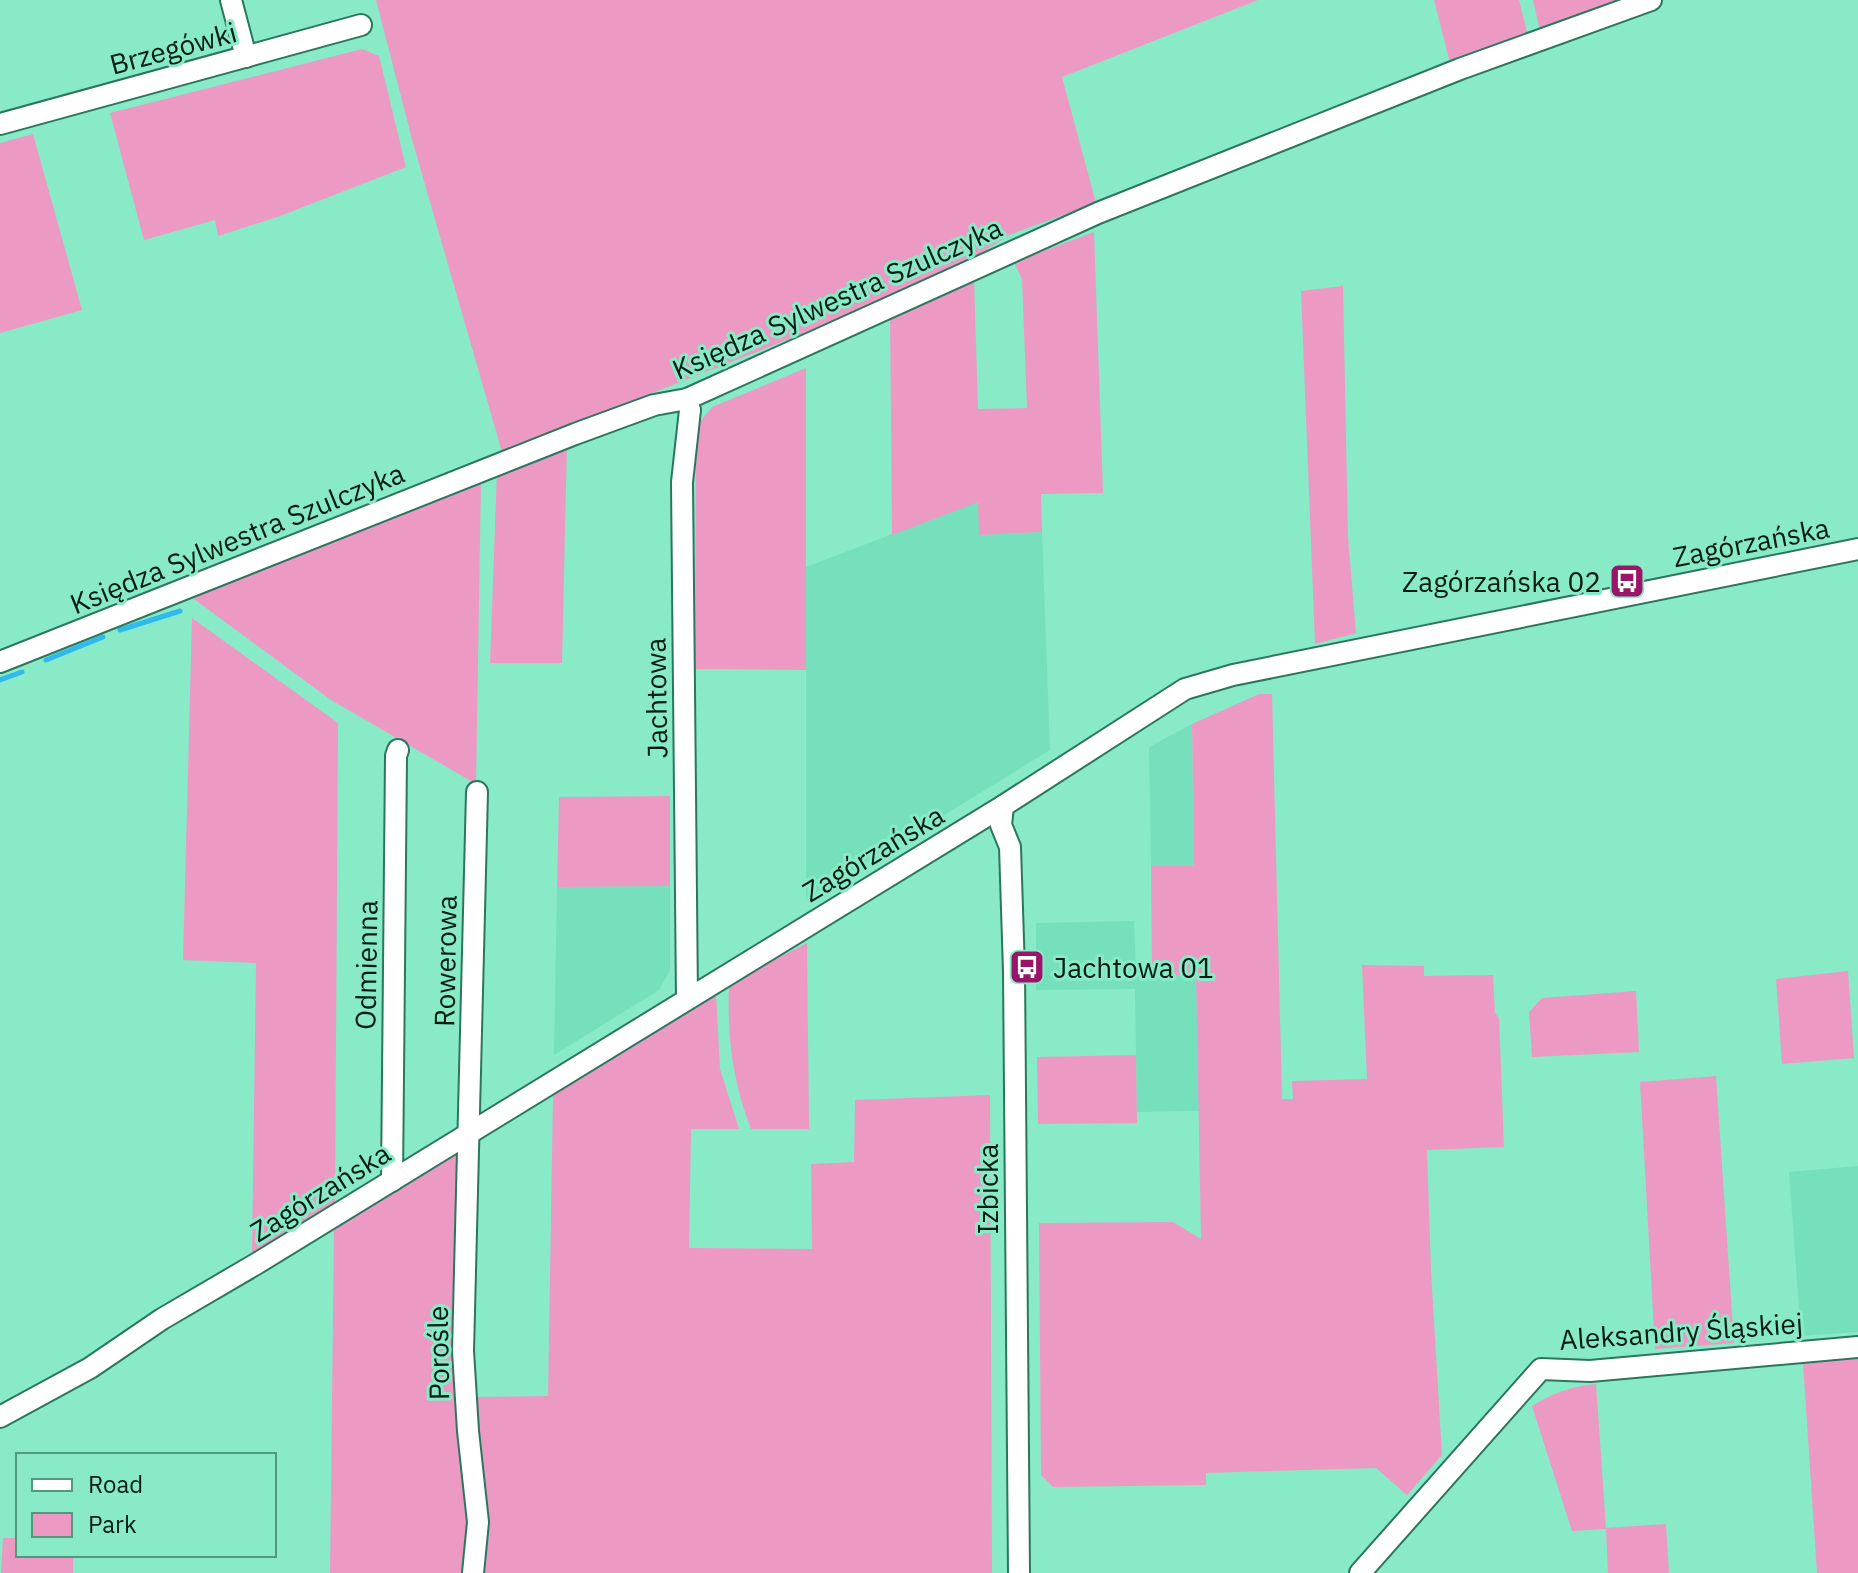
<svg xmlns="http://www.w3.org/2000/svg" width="1858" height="1573" viewBox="0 0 1858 1573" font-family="'IBM Plex Sans',sans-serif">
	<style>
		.built { fill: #75e0bb }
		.green { fill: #ec9ac3 }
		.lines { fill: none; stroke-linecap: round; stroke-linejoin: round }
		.stream { stroke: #2fb9ec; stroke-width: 5 }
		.minor-casing { stroke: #2b775e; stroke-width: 24 }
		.minor { stroke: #fff; stroke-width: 20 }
		.labels { text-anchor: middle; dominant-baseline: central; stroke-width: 6; stroke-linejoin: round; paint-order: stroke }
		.street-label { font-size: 28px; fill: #001d13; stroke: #89eac7 }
		.poi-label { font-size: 28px; fill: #001d13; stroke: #89eac7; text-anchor: end }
	</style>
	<rect width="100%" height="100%" fill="#89eac7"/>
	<g class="built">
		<polygon points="979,501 979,535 1042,532 1050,750 806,900 806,567"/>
		<polygon points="1192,724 1194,866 1151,866 1149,747"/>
		<polygon points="670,886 670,970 659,990 554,1055 557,887"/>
		<polygon points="1134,921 1136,976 1196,974 1199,1111 1137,1112 1135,989 1036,990 1036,923"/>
		<polygon points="1858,1166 1858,1332 1801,1336 1789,1172"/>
	</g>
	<g class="green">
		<polygon points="376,0 1258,0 1062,77 1096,203 1011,234 965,263 807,332 502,452 413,143"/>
		<polygon points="1434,0 1519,0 1528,36 1450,63"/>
		<polygon points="1533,0 1624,0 1540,31"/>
		<polygon points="362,49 379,56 406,167 280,216 218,236 215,220 144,240 110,113"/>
		<polygon points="33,134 82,310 0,333 0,143"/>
		<polygon points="1094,232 1103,493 1041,494 1042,532 979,535 978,502 892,535 890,315 974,278 978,409 1027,408 1022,279 1014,262"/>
		<polygon points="1343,286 1348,537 1356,633 1315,644 1301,291"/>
		<polygon points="806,368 806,670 695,669 696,427 712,407"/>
		<polygon points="567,443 562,663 490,663 497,471"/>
		<polygon points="481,478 476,784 331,700 194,599 193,591"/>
		<polygon points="192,618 338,723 335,1202 252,1253 256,963 183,960"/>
		<polygon points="1259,694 1272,694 1282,1099 1293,1099 1292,1081 1367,1079 1362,965 1424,966 1424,976 1493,975 1495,1013 1499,1018 1504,1147 1427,1150 1431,1271 1442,1455 1407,1495 1376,1468 1206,1473 1206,1485 1053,1487 1041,1475 1039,1223 1173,1222 1201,1239 1196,975 1152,975 1151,866 1194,866 1192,724"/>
		<polygon points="670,796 670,886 557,887 559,797"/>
		<path d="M 807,943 L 809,1129 L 751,1129 C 732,1081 727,1034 729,983 Z"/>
		<polygon points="1848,971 1854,1058 1782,1064 1776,979"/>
		<polygon points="1636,991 1639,1052 1532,1057 1529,1012 1542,998"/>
		<polygon points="716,993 720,1069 739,1129 691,1129 689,1248 812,1249 811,1164 854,1162 855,1100 990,1095 992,1573 480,1573 472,1397 548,1396 553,1094"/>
		<polygon points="1136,1055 1137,1123 1038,1124 1037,1057"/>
		<polygon points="1716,1076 1734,1343 1655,1349 1640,1082"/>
		<polygon points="456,1154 458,1307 469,1514 463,1573 330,1573 334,1229"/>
		<polygon points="1858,1358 1858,1573 1817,1573 1803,1363"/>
		<path d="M 1596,1384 L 1606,1528 L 1666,1524 L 1669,1573 L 1608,1573 L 1606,1529 L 1572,1531 L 1532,1406 C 1553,1393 1572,1386 1596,1384 Z"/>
		<polygon points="3,1538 18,1538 18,1555 73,1555 73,1573 1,1573"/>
	</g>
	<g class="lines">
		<g class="stream">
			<polyline points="120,630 180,611"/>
			<polyline points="46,660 103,637"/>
			<polyline points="0,680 22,672"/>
		</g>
		<defs>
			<g id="minor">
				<polyline points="231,0 246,57"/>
				<polyline points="0,124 361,25"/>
				<polyline points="687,399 690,410 682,482 687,999"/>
				<polyline points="0,662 575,434 654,405 687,399 1098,213 1460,69 1651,0"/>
				<polyline points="1003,806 1001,825 1010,847 1014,971 1019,1573"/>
				<polyline points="392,1181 396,756 398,750"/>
				<polyline points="0,1417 90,1368 162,1319 256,1264 1003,806 1185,689 1233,675 1858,549"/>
				<polyline points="473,1573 478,1522 468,1431 463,1351 477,792"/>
				<polyline points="1360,1573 1541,1369 1590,1371 1858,1347"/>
			</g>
		</defs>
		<use href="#minor" class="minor-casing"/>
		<use href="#minor" class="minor"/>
	</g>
	<defs>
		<symbol id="bus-square" viewBox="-11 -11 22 22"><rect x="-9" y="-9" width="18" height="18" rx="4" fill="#9a1569" stroke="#89eac7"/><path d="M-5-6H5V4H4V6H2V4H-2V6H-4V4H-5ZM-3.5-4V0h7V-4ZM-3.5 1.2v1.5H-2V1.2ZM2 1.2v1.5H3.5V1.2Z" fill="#fff"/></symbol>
	</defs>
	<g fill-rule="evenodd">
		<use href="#bus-square" x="1607" y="561" width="40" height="40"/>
		<use href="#bus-square" x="1007" y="947" width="40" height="40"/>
	</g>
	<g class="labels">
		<g class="street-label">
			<text transform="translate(173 48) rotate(-15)">Brzegówki</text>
			<text transform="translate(837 298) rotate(-24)">Księdza Sylwestra Szulczyka</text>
			<text transform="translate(237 538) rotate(-22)">Księdza Sylwestra Szulczyka</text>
			<text transform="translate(1751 542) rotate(-11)">Zagórzańska</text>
			<text transform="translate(656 698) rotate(-91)">Jachtowa</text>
			<text transform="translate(873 853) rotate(-31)">Zagórzańska</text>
			<text transform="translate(445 961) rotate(-89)">Rowerowa</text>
			<text transform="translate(366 965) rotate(-89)">Odmienna</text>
			<text transform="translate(987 1189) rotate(-90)">Izbicka</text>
			<text transform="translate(320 1192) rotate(-32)">Zagórzańska</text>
			<text transform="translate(1681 1331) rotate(-4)">Aleksandry Śląskiej</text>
			<text transform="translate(438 1353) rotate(-91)">Porośle</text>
		</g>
		<g class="poi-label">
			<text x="1601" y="581">Zagórzańska 02</text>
			<text x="1053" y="967" text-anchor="start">Jachtowa 01</text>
		</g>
	</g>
	<rect x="16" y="1453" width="260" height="104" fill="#89eac7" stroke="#52987f" stroke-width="2"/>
	<rect x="32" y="1479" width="40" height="12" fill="#ffffff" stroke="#52987f" stroke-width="2"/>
	<text x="88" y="1493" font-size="24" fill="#001d13">Road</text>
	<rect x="32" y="1513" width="40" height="24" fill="#ec9ac3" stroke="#52987f" stroke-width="2"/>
	<text x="88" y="1533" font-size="24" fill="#001d13">Park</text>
</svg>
